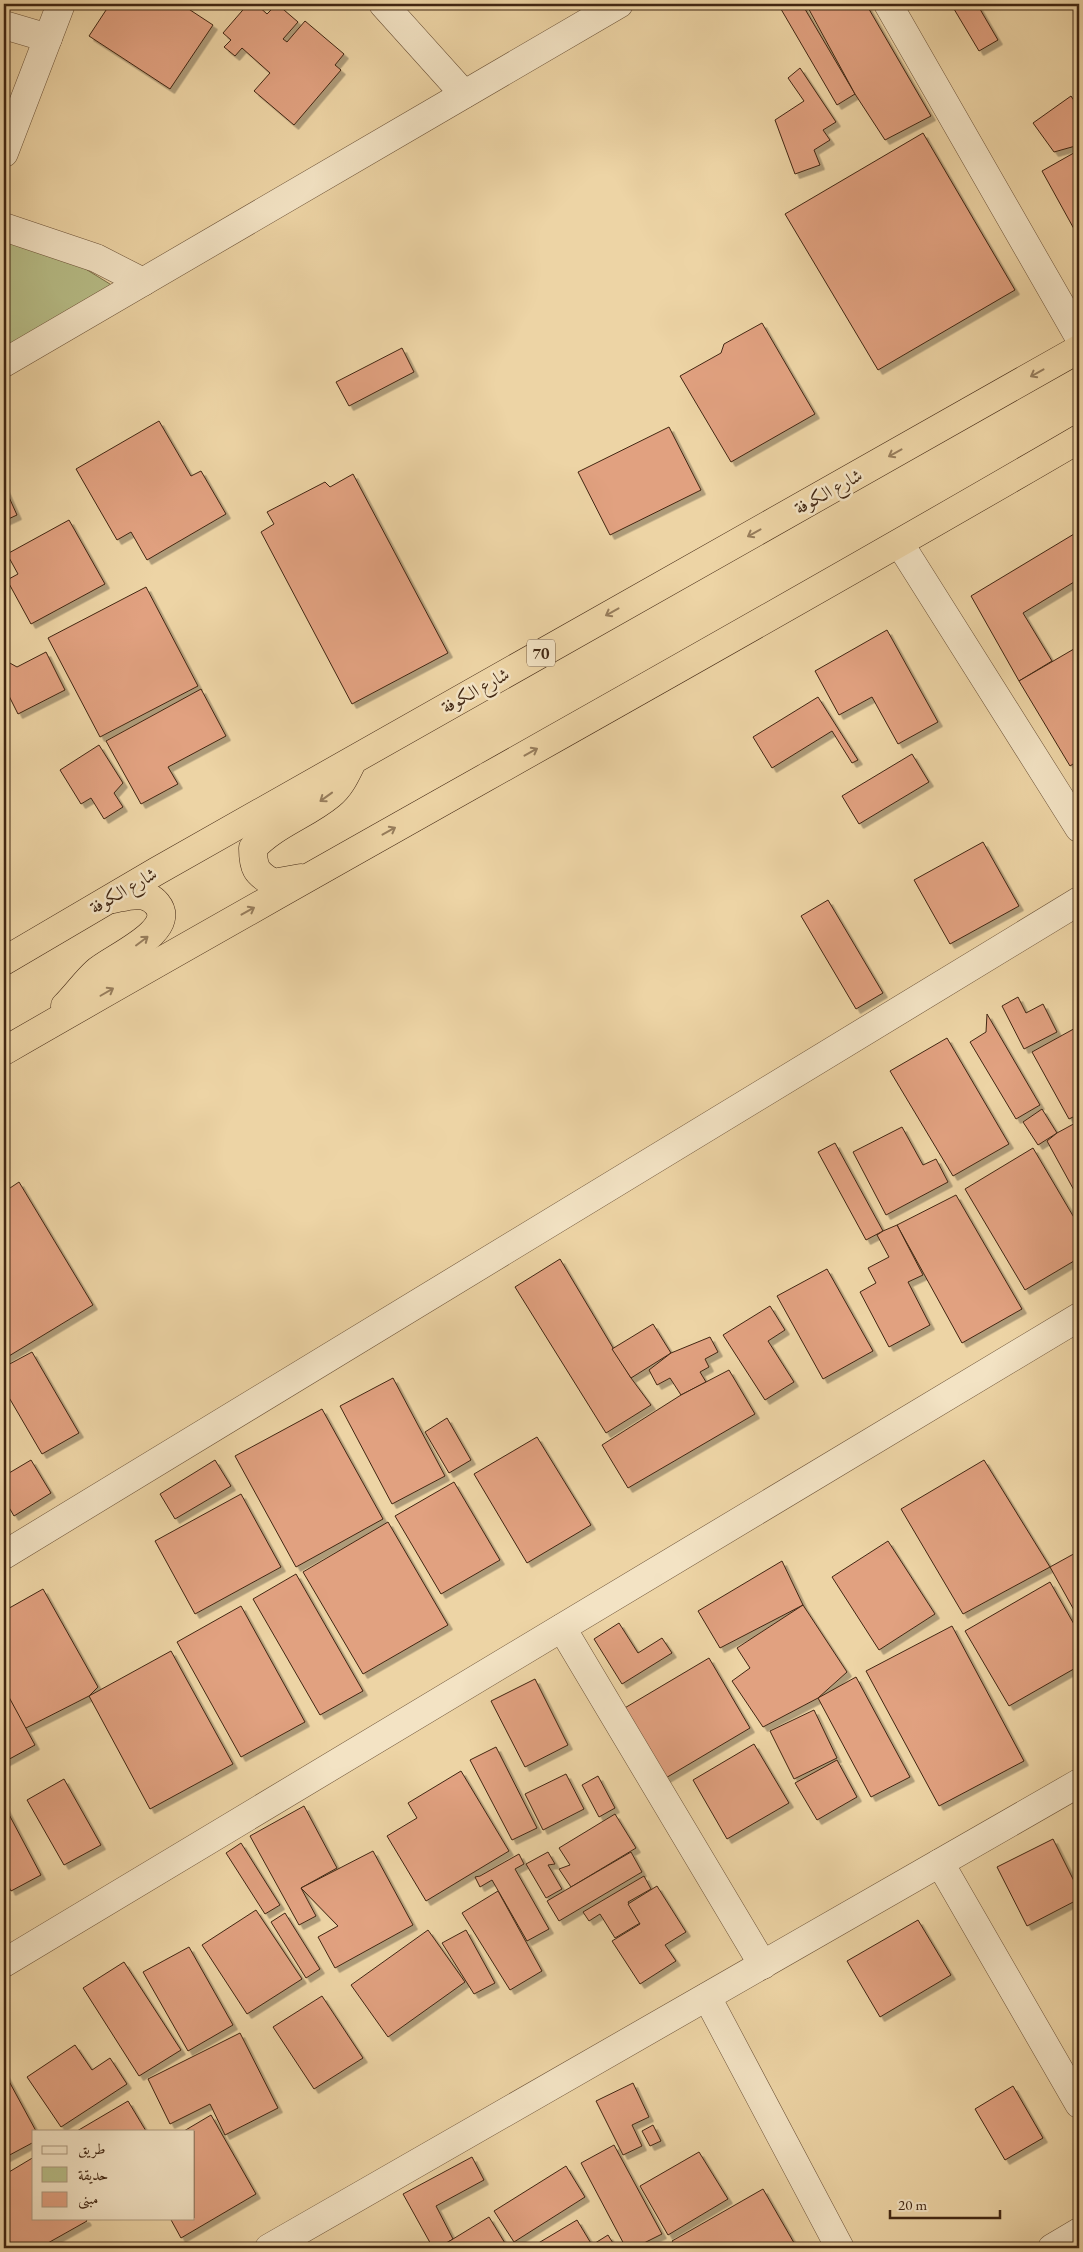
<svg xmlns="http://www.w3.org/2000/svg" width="1083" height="2252" viewBox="0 0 1083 2252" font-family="'EB Garamond',Amiri,serif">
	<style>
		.green { fill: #b7bd87; stroke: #7c724c }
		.building { fill: #e1a180; stroke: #412612; filter: url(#shadow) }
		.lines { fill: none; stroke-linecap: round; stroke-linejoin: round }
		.street-casing { stroke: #6c5237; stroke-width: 29 }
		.highway-casing { stroke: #412612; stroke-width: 29 }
		.street { stroke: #f3e3c4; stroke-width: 28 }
		.highway { stroke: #edd4a5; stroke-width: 28 }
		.oneway { stroke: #977d5c }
		.labels { text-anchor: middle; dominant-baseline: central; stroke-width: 5; stroke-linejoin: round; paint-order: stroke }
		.shield { fill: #f3e3c4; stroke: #765f47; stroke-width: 1 }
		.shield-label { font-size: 16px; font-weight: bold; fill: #412612 }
		.street-label { font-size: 18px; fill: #412612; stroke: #f3e3c4 }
	</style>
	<defs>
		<filter id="shadow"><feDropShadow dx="4.5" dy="4.5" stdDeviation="0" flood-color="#0004"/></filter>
	</defs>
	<rect width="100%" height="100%" fill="#edd4a5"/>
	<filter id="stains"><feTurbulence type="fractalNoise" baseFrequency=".004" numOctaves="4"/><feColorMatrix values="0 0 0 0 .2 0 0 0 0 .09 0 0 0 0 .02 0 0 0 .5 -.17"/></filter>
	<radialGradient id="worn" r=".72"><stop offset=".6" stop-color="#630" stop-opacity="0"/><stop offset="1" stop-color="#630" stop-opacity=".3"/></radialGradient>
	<polygon class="green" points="4,241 84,268 118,289 4,356"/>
	<g class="building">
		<polygon points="110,4 181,4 213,25 170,89 89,36"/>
		<polygon points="248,4 256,4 267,14 277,4 298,22 283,39 287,42 305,21 344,54 335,65 341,70 294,125 254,91 270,73 242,48 235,56 224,47 231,40 223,33"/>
		<polygon points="778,4 802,4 855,94 837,105"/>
		<polygon points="806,4 866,4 931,116 885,140 855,94"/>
		<polygon points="951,4 977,4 998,40 979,51"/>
		<polygon points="800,68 836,122 823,130 830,140 814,150 820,165 795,174 775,120 804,101 788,78"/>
		<polygon points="1071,96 1079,108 1079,145 1054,152 1033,123"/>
		<polygon points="923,133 1015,290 878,370 785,214"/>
		<polygon points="1079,150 1079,238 1042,171"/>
		<polygon points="762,323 815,414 731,462 680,376 721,353 724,344"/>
		<polygon points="402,348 414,372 349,406 336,382"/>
		<polygon points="159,421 191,476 201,471 226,514 147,560 131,532 117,540 76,469"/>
		<polygon points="669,427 701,490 610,535 578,472"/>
		<polygon points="353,474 448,653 352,704 261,532 274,524 267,512 325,482 330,487"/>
		<polygon points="4,486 17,515 4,521"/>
		<polygon points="69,520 105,584 31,624 7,580 18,574 7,554"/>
		<polygon points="1079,531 1079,579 1023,613 1052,661 1019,681 971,596"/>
		<polygon points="146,587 198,686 100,737 48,638"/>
		<polygon points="887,630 938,722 898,744 872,697 839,715 815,671"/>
		<polygon points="1079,646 1079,760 1070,766 1019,681"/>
		<polygon points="46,652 65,690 18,714 4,686 4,664 8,662 17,667"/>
		<polygon points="201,689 226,736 168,767 178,784 141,804 106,741"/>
		<polygon points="818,697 858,760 852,763 832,731 772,768 753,737"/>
		<polygon points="99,745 123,783 114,793 123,807 104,819 91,798 81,804 60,770"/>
		<polygon points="912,754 929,782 859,824 842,796"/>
		<polygon points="983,842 1019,906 950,944 914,880"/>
		<polygon points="828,900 883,993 856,1009 801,916"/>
		<polygon points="1018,997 1026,1013 1043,1004 1057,1032 1024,1049 1002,1006"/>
		<polygon points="987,1014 1040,1105 1016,1119 970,1042 986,1032"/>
		<polygon points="1079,1026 1079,1114 1069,1119 1032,1052"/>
		<polygon points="947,1038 1009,1144 953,1176 890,1071"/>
		<polygon points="1042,1109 1057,1133 1038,1145 1023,1122"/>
		<polygon points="1079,1121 1079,1190 1075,1192 1047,1141 1057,1133"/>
		<polygon points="902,1127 923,1165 936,1159 948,1182 886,1215 853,1152"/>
		<polygon points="835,1143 883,1231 866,1240 818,1152"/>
		<polygon points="1033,1148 1079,1226 1079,1258 1025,1290 965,1189"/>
		<polygon points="19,1182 93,1305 4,1359 4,1192"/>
		<polygon points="956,1195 1022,1309 962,1343 897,1225"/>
		<polygon points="897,1225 923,1275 908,1282 930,1325 889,1347 860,1292 876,1283 868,1268 889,1257 877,1235 883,1231"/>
		<polygon points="560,1259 631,1378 651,1405 606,1433 515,1287"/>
		<polygon points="827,1269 873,1351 823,1379 777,1296"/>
		<polygon points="770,1306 785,1330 768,1341 794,1382 765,1400 723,1335"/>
		<polygon points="653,1324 671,1353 631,1378 612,1349"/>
		<polygon points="710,1337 718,1352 705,1359 709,1367 700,1372 706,1382 681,1395 670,1378 657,1385 649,1370 671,1353"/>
		<polygon points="32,1352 79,1433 42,1454 4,1389 4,1367"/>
		<polygon points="729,1370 755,1414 628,1488 602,1445 681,1395"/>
		<polygon points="393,1378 445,1476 392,1504 340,1406"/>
		<polygon points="322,1409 383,1519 296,1567 235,1456"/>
		<polygon points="447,1418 471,1460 449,1473 425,1432"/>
		<polygon points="537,1437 591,1525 527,1563 474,1474"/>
		<polygon points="31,1460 51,1493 14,1516 4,1499 4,1476"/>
		<polygon points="215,1460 231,1486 175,1519 160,1494"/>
		<polygon points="984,1460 1050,1567 963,1614 901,1509"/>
		<polygon points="454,1482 500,1560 441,1594 395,1516"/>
		<polygon points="241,1494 281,1567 195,1614 155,1541"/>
		<polygon points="388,1522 448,1625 363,1674 303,1572"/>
		<polygon points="888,1541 935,1614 879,1650 832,1577"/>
		<polygon points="1079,1551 1079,1619 1050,1567"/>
		<polygon points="782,1561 803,1605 720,1648 698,1611"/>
		<polygon points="296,1574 363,1691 320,1715 253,1599"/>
		<polygon points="1050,1582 1079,1633 1079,1666 1009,1706 965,1631"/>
		<polygon points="43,1589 98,1687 89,1696 24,1729 4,1693 4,1611"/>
		<polygon points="803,1605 847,1672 818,1698 763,1727 732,1681 750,1668 737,1648"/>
		<polygon points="241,1606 305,1722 241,1757 177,1642"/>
		<polygon points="619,1623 638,1653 662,1638 672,1653 622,1684 594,1639"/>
		<polygon points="952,1626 1024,1761 939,1806 866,1671"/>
		<polygon points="171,1651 233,1764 150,1809 89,1696"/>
		<polygon points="709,1658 750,1728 664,1779 623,1709"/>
		<polygon points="856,1677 910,1777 871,1797 818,1698"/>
		<polygon points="535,1679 568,1745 525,1767 491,1701"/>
		<polygon points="4,1688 35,1745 4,1762"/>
		<polygon points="814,1710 837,1758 794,1779 770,1731"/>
		<polygon points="754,1744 789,1803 727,1839 693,1780"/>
		<polygon points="496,1747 537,1828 512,1840 470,1760"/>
		<polygon points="837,1760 857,1797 817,1820 795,1783"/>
		<polygon points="461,1771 509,1851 426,1901 387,1836 417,1818 408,1803"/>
		<polygon points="566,1774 584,1809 543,1830 525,1794"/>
		<polygon points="598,1776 615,1808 599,1817 582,1785"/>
		<polygon points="64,1779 101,1845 64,1865 27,1800"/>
		<polygon points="4,1805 41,1875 11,1891 4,1877"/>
		<polygon points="304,1806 337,1868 301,1888 316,1916 299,1925 250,1836"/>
		<polygon points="615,1814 636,1848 571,1887 559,1869 570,1865 559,1848"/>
		<polygon points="1053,1839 1079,1891 1079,1899 1027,1926 997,1867"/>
		<polygon points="241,1843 280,1905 265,1914 226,1853"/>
		<polygon points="373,1851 413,1925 335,1968 318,1937 338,1926 301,1888"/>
		<polygon points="548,1852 555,1864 548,1865 562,1889 546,1898 526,1864"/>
		<polygon points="631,1852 642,1872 559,1921 547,1901"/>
		<polygon points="519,1854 524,1864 515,1869 549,1929 527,1941 492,1880 480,1887 475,1877 480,1876"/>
		<polygon points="644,1876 651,1889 628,1902 640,1923 615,1938 600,1914 589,1921 583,1912"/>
		<polygon points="657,1886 686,1932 665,1945 676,1961 640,1984 612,1941 640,1924 628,1904"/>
		<polygon points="498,1891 542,1971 510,1990 462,1913"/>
		<polygon points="256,1910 302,1979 247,2014 202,1945"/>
		<polygon points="285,1913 320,1969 306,1978 271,1922"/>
		<polygon points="918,1920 951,1975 880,2017 847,1961"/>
		<polygon points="428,1930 465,1982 388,2037 351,1985"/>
		<polygon points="466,1930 495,1983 474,1994 442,1943"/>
		<polygon points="189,1947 233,2025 188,2051 143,1972"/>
		<polygon points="124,1962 181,2050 139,2076 83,1988"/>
		<polygon points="322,1996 363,2058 314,2089 273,2027"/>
		<polygon points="240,2033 278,2108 225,2135 210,2104 170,2124 148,2079"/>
		<polygon points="75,2045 92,2070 110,2058 127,2084 61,2127 27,2077"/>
		<polygon points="4,2072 36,2131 34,2131 34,2142 4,2158"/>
		<polygon points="633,2083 649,2117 632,2125 642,2146 623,2155 596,2101"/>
		<polygon points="1013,2086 1043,2138 1005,2160 975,2109"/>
		<polygon points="128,2101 146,2131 77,2131"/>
		<polygon points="211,2115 256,2194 181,2238 170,2218 194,2218 194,2131 184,2131"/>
		<polygon points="653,2125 661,2141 650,2146 642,2131"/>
		<polygon points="614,2145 662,2234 634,2248 626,2248 581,2163"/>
		<polygon points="699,2152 728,2199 668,2235 640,2186"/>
		<polygon points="34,2157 34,2218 85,2218 87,2221 39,2248 4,2248 4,2175"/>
		<polygon points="472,2157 484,2180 436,2206 453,2239 438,2248 433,2248 403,2194"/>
		<polygon points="566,2166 585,2197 514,2242 494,2211"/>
		<polygon points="763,2189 797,2248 677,2248 672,2241"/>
		<polygon points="489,2217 508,2248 438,2248 453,2239"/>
		<polygon points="577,2220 592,2245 608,2235 616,2248 530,2248"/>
	</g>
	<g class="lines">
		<defs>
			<g id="street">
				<polyline points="383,4 464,94"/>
				<polyline points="888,4 1079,337"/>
				<polyline points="4,25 48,38"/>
				<polyline points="4,153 61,4"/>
				<polyline points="4,227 96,258 143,282"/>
				<polyline points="4,363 619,4"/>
				<polyline points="900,544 1079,828"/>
				<polyline points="4,1555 1079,901"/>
				<polyline points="562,1628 763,1965"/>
				<polyline points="940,1863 1079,2104"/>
				<polyline points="4,1963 1079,1317"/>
				<polyline points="707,1997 840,2248"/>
				<polyline points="269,2248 1079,1783"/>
				<polyline points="1052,2248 1079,2232"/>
			</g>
			<g id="highway">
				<path d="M 301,878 L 273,883 C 256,873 253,868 253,848 C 275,824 306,815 330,795 C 341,786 346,774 352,762"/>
				<polyline points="4,961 157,871 1079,349"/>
				<path d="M 65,1006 C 76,995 85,982 96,972 C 111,958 179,931 157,904 C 146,890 128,896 113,899"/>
				<path d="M 4,1051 C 361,845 723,647 1079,439"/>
			</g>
		</defs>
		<use href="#street" class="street-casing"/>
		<use href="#highway" class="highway-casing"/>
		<use href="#street" class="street"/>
		<use href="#highway" class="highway"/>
	</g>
	<defs><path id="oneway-shaft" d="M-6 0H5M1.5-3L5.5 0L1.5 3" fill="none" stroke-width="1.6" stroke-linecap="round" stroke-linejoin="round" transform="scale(1.25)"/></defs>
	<g class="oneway">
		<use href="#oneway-shaft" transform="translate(1037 373) rotate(151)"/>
		<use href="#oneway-shaft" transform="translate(895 453) rotate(151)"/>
		<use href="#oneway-shaft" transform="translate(754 533) rotate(151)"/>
		<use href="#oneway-shaft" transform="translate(612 612) rotate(151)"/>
		<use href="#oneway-shaft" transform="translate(531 752) rotate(-29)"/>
		<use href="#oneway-shaft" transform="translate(326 797) rotate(144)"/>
		<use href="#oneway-shaft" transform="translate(389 831) rotate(-29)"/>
		<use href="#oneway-shaft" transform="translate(248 911) rotate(-29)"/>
		<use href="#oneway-shaft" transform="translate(142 941) rotate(-37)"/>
		<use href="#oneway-shaft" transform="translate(107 992) rotate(-30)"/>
	</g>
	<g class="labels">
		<rect class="shield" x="527" y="639.5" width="28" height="27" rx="4"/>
		<g class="shield-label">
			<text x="541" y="653">70</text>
		</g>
		<g class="street-label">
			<text transform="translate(828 491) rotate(-29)">شارع الكوفة</text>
			<text transform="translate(475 690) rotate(-29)">شارع الكوفة</text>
			<text transform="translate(123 890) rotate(-30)">شارع الكوفة</text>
		</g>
	</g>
	<rect width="1083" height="2252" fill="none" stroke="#edd4a5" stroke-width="20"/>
	<rect x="5" y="5" width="1073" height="2242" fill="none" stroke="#412612" stroke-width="2.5"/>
	<rect x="10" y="10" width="1063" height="2232" fill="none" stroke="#412612"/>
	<rect x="32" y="2130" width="162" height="90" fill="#f3e3c4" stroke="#ac977d"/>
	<rect x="42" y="2146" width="25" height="8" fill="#f3e3c4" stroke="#ac977d"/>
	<text x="78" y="2154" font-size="15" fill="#412612">طريق</text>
	<rect x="42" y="2167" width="25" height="15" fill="#b7bd87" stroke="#ac977d"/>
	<text x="78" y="2180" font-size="15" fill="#412612">حديقة</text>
	<rect x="42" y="2192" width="25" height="15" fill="#e1a180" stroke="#ac977d"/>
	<text x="78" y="2204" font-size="15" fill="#412612">مبنى</text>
	<path d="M890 2210v8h110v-8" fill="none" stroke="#412612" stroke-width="2.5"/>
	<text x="898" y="2210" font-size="15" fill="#412612" stroke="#f3e3c4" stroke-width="4" paint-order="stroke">20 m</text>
	<rect width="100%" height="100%" filter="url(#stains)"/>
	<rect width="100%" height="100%" fill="url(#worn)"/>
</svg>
